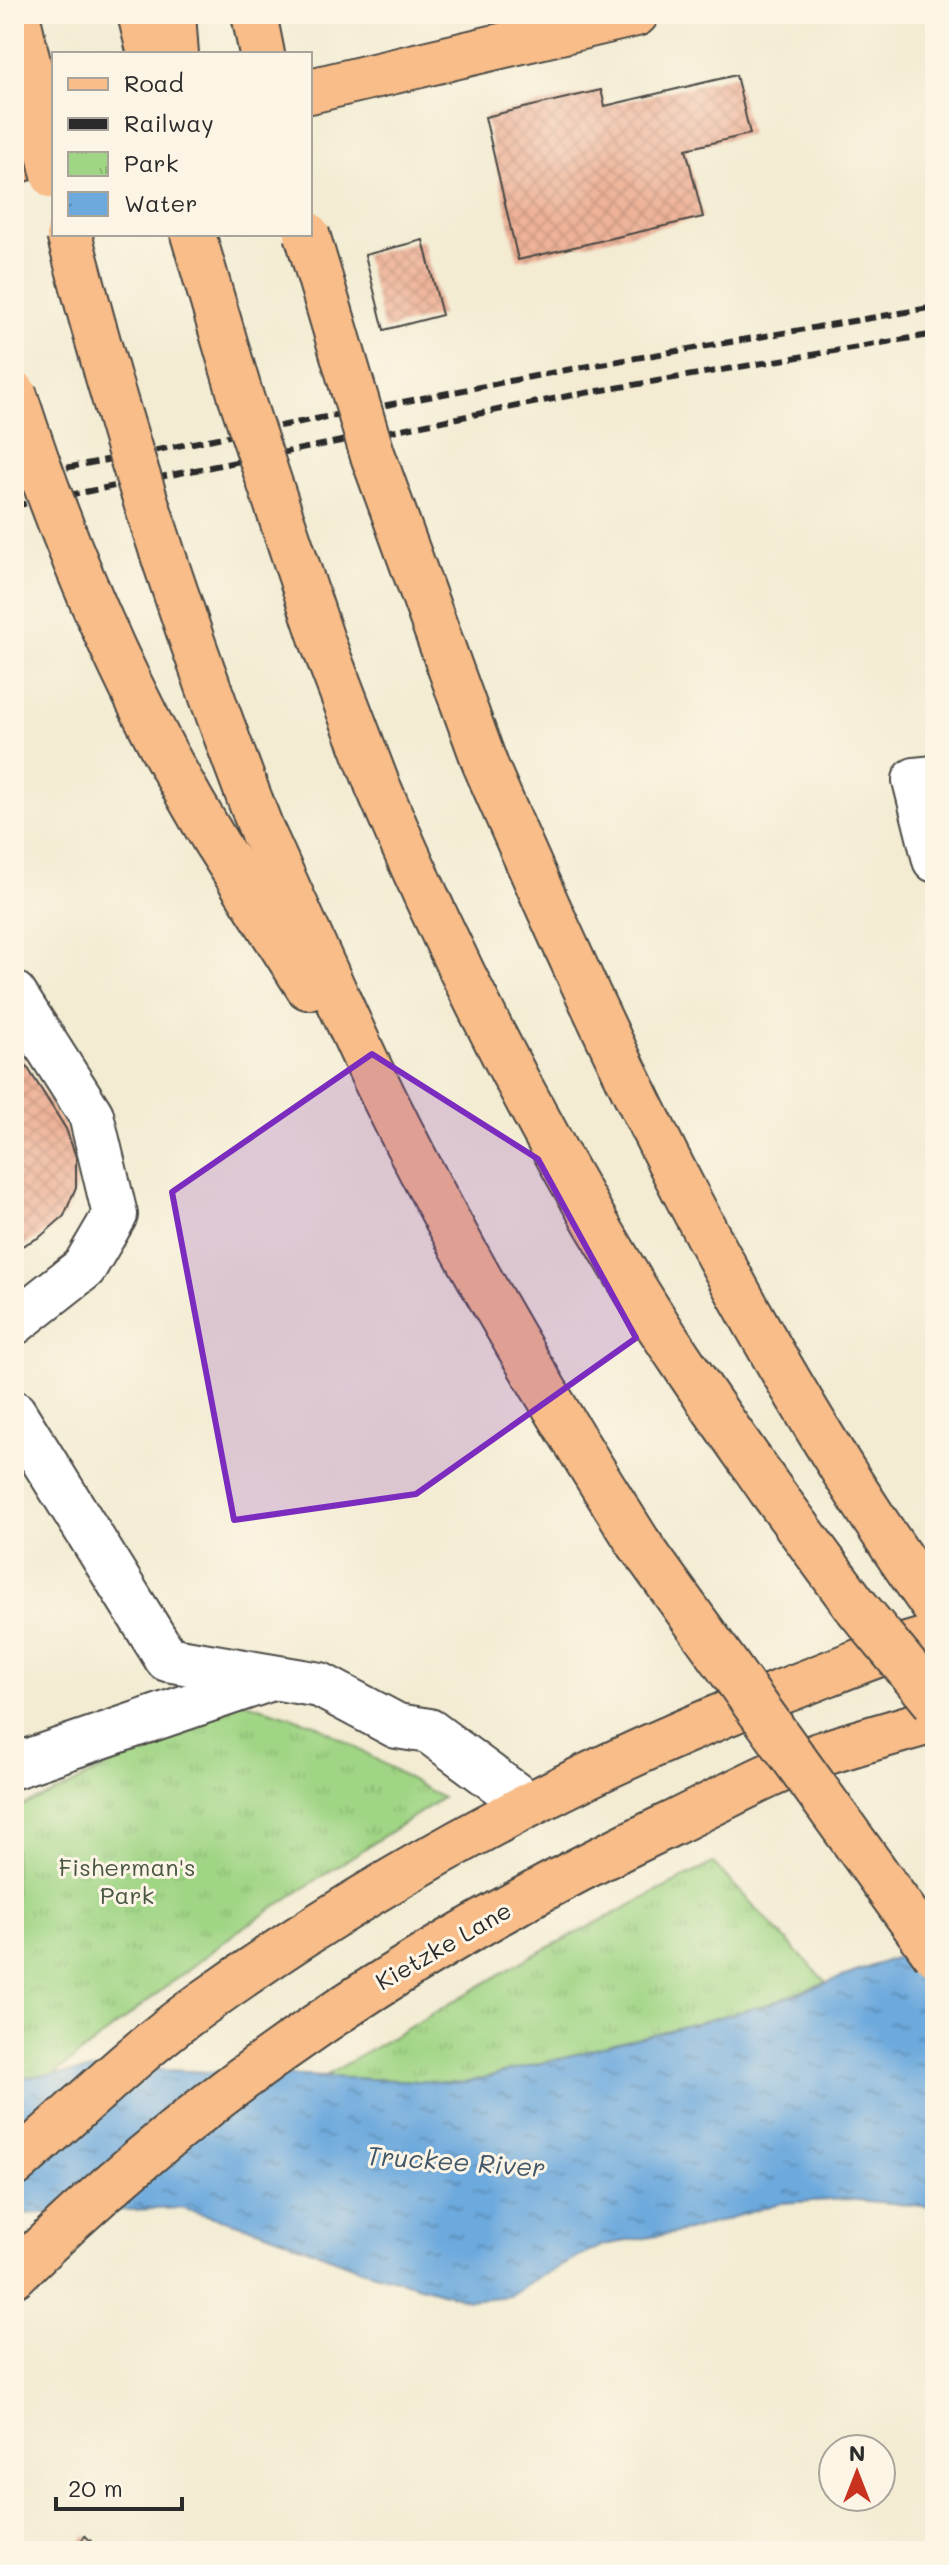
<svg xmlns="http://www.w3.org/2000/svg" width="949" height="2565" viewBox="0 0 949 2565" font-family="Mali,sans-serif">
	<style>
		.park { fill: url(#park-tufts); stroke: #668058; stroke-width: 2 }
		.water { fill: url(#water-ripples); stroke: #4c6a84; stroke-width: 2 }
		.building { fill: url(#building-cross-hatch) }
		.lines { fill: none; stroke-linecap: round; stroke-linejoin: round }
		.minor-casing { stroke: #494844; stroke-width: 48 }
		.major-casing { stroke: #494844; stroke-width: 48 }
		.highway-casing { stroke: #494844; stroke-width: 48 }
		.minor { stroke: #fff; stroke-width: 44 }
		.major { stroke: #f8bd89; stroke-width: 44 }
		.highway { stroke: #f8bd89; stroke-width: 44 }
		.rail { stroke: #2b2b2b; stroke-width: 6; stroke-dasharray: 12 6; stroke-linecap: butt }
		.highway-bridge-casing { stroke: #494844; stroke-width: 48; stroke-linecap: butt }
		.highway-bridge { stroke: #f8bd89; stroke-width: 44 }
		.marked { fill: #7b2cbf; fill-opacity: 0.2; stroke: #7b2cbf; stroke-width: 6; stroke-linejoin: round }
		.labels { text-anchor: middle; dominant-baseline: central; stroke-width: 6; stroke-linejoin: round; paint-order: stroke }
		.park-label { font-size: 24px; fill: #485642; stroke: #fcf5e5 }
		.street-label { font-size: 24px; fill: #2b2b2b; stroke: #fcf5e5 }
		.water-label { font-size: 26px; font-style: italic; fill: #425769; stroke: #fcf5e5 }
	</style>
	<defs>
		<pattern id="park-tufts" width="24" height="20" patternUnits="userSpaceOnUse" patternTransform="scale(2)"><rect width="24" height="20" fill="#a0d585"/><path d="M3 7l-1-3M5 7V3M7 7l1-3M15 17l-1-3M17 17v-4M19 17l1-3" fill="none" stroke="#8ab773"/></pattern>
		<pattern id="water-ripples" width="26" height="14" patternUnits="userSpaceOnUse" patternTransform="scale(2)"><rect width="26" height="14" fill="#6ca9dd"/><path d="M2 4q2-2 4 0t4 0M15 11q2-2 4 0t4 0" fill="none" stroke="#598ab3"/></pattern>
		<pattern id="building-cross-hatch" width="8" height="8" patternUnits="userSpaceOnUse" patternTransform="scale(2)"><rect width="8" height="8" fill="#eeb298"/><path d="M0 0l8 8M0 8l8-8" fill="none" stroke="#cc9983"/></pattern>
	</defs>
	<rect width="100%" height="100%" fill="#fcf5e5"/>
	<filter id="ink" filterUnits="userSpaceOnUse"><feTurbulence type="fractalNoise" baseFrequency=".0125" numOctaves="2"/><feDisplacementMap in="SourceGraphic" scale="16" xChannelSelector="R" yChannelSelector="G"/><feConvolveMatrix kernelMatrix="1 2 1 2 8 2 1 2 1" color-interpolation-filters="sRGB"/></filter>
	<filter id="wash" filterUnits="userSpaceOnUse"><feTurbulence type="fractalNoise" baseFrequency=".006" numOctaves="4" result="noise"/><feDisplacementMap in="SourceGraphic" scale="32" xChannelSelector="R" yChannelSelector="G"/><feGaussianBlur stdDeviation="1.8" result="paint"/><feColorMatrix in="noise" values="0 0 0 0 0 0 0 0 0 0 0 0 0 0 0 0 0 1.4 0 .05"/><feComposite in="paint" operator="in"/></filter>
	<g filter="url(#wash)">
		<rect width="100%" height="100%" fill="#f3ecd3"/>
		<g class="park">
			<polygon points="233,1699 315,1724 442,1798 235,1933 53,2075 14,2078 14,1809 64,1789"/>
			<polygon points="713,1863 826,1982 766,2005 464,2083 324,2077 530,1957"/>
		</g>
		<polygon class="water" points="935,1943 935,2207 845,2199 780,2203 687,2231 603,2245 539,2277 510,2296 469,2300 357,2268 264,2231 181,2208 14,2214 14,2078 118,2068 464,2083 766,2005"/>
		<g id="blocks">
			<g class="building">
				<polygon points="736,75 750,134 686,149 703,217 518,260 485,117 601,90 605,106"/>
				<polygon points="423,240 442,315 384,330 365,255"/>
				<polygon points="14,1046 66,1129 76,1157 76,1187 64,1216 40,1237 14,1250"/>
				<polygon points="85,2536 104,2551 73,2551"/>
			</g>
		</g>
	</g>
	<g filter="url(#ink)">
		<use href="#blocks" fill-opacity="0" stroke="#494844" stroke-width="2"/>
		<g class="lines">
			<defs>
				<g id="minor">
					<polyline points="935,778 915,780 935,860"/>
					<polyline points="14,994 91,1115 115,1215 84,1268 14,1323"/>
					<polyline points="14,1413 167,1659 320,1685 397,1726 429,1731 529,1805"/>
					<polyline points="14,1766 269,1679"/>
				</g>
				<g id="major">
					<polyline points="310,91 636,14"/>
					<polyline points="14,161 54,151"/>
					<path d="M 14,2165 C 76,2111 135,2052 202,2004 C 381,1876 577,1771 781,1692 C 832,1673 883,1650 935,1637"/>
					<path d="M 14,2275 C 210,2082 423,1942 671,1824 C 719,1801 768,1773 819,1755 C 857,1742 897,1732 935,1720"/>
				</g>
				<g id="highway">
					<polyline points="140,14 150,54"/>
					<polyline points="173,14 176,54"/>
					<polyline points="254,14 262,54"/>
					<polyline points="193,234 240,394"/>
					<path d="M 485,764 C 611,1056 750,1348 935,1608"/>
					<path d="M 377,784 C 450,959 536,1125 634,1287 C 676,1356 724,1423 770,1489"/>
					<path d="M 262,831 C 299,911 334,993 372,1073 C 450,1235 542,1390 638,1542"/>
					<polyline points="215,841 308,987"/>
				</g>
			</defs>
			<use href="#minor" class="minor-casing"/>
			<use href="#major" class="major-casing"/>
			<use href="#highway" class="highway-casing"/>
			<use href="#minor" class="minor"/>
			<use href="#major" class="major"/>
			<use href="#highway" class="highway"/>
			<g class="rail">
				<polyline points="14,478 566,370 935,307"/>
				<polyline points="14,506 568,396 935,334"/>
			</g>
			<defs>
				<g id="highway-bridge">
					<polyline points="17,14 54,176"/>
					<path d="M 69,234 C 121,437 186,635 262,831"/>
					<polyline points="307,234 372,453 485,764"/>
					<path d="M 14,393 C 65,551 129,699 215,841"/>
					<polyline points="240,394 323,643 377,784"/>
					<polyline points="770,1489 855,1605 935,1702"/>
					<polyline points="638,1542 935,1954"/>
				</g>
			</defs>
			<use href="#highway-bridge" class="highway-bridge-casing"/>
			<use href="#highway-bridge" class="highway-bridge"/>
		</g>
	</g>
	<path class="marked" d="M 372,1054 L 538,1159 L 636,1338 L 416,1494 L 234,1520 L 172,1192 Z"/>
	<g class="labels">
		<g class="park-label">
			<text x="127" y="1866">Fisherman's<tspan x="127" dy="28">Park</tspan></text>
		</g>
		<g class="street-label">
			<text transform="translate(443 1945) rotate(-30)">Kietzke Lane</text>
		</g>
		<g class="water-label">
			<text transform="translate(456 2161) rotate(4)">Truckee River</text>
		</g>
	</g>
	<rect width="949" height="2565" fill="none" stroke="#fcf5e5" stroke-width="48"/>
	<rect x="52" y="52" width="260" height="184" fill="#fcf5e5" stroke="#a8a49b" stroke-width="2"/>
	<rect x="68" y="78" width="40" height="12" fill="#f8bd89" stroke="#a8a49b" stroke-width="2"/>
	<text x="124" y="92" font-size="24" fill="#2b2b2b">Road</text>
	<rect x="68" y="118" width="40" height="12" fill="#2b2b2b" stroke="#a8a49b" stroke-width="2"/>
	<text x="124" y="132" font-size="24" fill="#2b2b2b">Railway</text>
	<rect x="68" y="152" width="40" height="24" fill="url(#park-tufts)" stroke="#a8a49b" stroke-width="2"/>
	<text x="124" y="172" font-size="24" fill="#2b2b2b">Park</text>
	<rect x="68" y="192" width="40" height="24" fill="url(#water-ripples)" stroke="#a8a49b" stroke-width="2"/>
	<text x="124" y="212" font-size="24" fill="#2b2b2b">Water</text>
	<g transform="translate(857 2473)"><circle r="38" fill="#fcf5e5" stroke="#a8a49b" stroke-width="2"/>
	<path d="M0-6L14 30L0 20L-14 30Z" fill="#c8321e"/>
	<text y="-12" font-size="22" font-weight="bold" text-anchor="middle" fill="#2b2b2b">N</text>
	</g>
	<path d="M56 2497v12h126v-12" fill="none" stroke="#2b2b2b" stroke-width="4"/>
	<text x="68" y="2497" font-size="24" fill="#2b2b2b" stroke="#fcf5e5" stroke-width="6" paint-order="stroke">20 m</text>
</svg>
